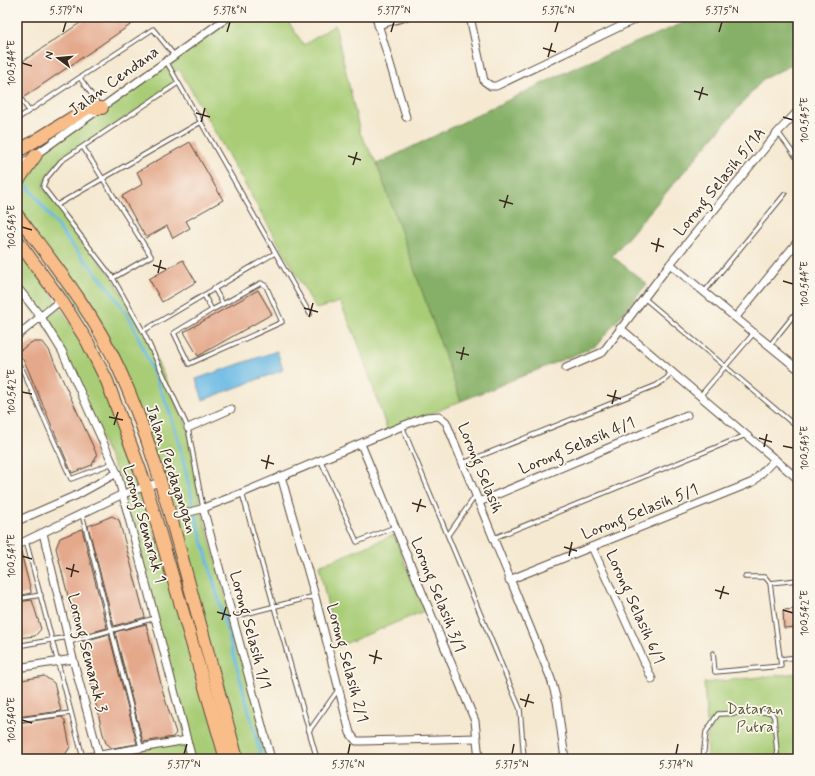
<svg xmlns="http://www.w3.org/2000/svg" width="815" height="776" viewBox="0 0 815 776" font-family="Mynerve,sans-serif">
	<style>
		.green { fill: #a9cd77; stroke: #727c4a }
		.forest { fill: #86b068; stroke: #606d43 }
		.water { fill: #6bbae5; stroke: #537282 }
		.lines { fill: none; stroke-linecap: round; stroke-linejoin: round }
		.stream { stroke: #6bbae5; stroke-width: 3 }
		.building { fill: #e4a88b }
		.lane-casing { stroke: #574739; stroke-width: 5.5 }
		.street-casing { stroke: #574739; stroke-width: 9 }
		.primary-casing { stroke: #574739; stroke-width: 14 }
		.lane { stroke: #fff; stroke-width: 3.5 }
		.street { stroke: #fff; stroke-width: 7 }
		.primary { stroke: #f8bd89; stroke-width: 12 }
		.ticks { fill: none; stroke: #3b2a1e; stroke-width: 1.5 }
		.labels { text-anchor: middle; dominant-baseline: central; stroke-width: 3.5; stroke-linejoin: round; paint-order: stroke }
		.street-label { font-size: 16px; fill: #3b2a1e; stroke: #fbf7ec }
		.park-label { font-size: 16px; fill: #5c5b39; stroke: #fbf7ec }
		.neatline { fill: none; stroke: #3b2a1e; stroke-width: 1.5 }
		.ticks-label { font-size: 10px; text-anchor: middle; fill: #3b2a1e }
	</style>
	<rect width="100%" height="100%" fill="#fbf7ec"/>
	<filter id="ink" filterUnits="userSpaceOnUse"><feTurbulence type="fractalNoise" baseFrequency=".025" numOctaves="2"/><feDisplacementMap in="SourceGraphic" scale="8" xChannelSelector="R" yChannelSelector="G"/><feConvolveMatrix kernelMatrix="1 2 1 2 8 2 1 2 1" color-interpolation-filters="sRGB"/></filter>
	<filter id="wash" filterUnits="userSpaceOnUse"><feTurbulence type="fractalNoise" baseFrequency=".012" numOctaves="4" result="noise"/><feDisplacementMap in="SourceGraphic" scale="16" xChannelSelector="R" yChannelSelector="G"/><feGaussianBlur stdDeviation="0.9" result="paint"/><feColorMatrix in="noise" values="0 0 0 0 0 0 0 0 0 0 0 0 0 0 0 0 0 1.4 0 .05"/><feComposite in="paint" operator="in"/></filter>
	<g filter="url(#wash)">
		<rect width="100%" height="100%" fill="#f5e9d2"/>
		<g class="green">
			<polygon points="228,17 285,17 304,45 335,25 360,133 377,164 461,401 388,432 357,340 340,302 316,309 179,69 173,73 178,83 61,161 46,179 43,187 113,278 143,331 188,428 201,508 271,759 237,759 171,517 119,369 17,215 17,182 36,155"/>
			<polygon points="17,240 107,381 226,759 77,759 186,740 117,473 62,351 17,287"/>
			<polygon points="394,535 424,611 337,647 319,566"/>
			<polygon points="798,673 798,759 708,759 707,722 704,683"/>
		</g>
		<polygon class="forest" points="698,17 798,17 798,62 763,79 612,256 647,284 596,346 461,401 377,164 572,69"/>
		<polygon class="water" points="277,351 283,370 203,400 196,379"/>
		<g class="lines">
			<polyline class="stream" points="28,186 69,242 108,287 131,320 169,410 178,439 198,525 262,759"/>
		</g>
		<g id="blocks">
			<g class="building">
				<polygon points="89,17 142,17 24,97 17,86 17,65"/>
				<polygon points="190,142 223,200 186,221 190,228 173,238 167,226 146,238 122,196 143,184 137,172"/>
				<polygon points="183,260 196,282 162,302 149,279"/>
				<polygon points="258,290 272,314 198,356 184,332"/>
				<polygon points="32,342 43,342 49,350 97,455 92,465 72,473 25,363 18,352"/>
				<polygon points="112,516 119,520 145,617 114,626 88,526"/>
				<polygon points="82,529 107,628 78,636 56,548 60,538"/>
				<polygon points="20,549 31,591 31,593 17,596 17,550"/>
				<polygon points="32,600 41,629 35,636 17,638 17,602"/>
				<polygon points="798,609 798,627 784,628 783,610"/>
				<polygon points="146,624 164,696 176,733 173,737 143,742 115,632"/>
				<polygon points="109,634 137,744 112,748 106,743 103,734 81,642"/>
				<polygon points="44,676 54,683 61,711 17,717 17,681"/>
				<polygon points="62,717 65,721 70,747 65,755 17,759 17,723"/>
			</g>
		</g>
	</g>
	<g filter="url(#ink)">
		<use href="#blocks" fill-opacity="0" stroke="#574739" stroke-width="1"/>
		<g class="lines">
			<defs>
				<g id="lane">
					<polyline points="166,61 310,314"/>
					<polyline points="80,78 99,105"/>
					<polyline points="178,83 61,161 46,179 43,187 113,278 143,331 188,428 203,508"/>
					<polyline points="17,93 29,111"/>
					<polyline points="17,119 153,29 174,55"/>
					<polyline points="778,132 798,160"/>
					<polyline points="83,147 151,256 113,278"/>
					<polyline points="57,205 201,122"/>
					<polyline points="705,291 785,194"/>
					<polyline points="204,295 212,310 174,333 189,364 282,322 266,286 261,283 223,304 214,288"/>
					<polyline points="644,298 798,428"/>
					<polyline points="212,310 223,304"/>
					<polyline points="143,331 275,253"/>
					<polyline points="770,345 798,310"/>
					<polyline points="17,362 23,371 71,479 113,463"/>
					<polyline points="700,396 754,333"/>
					<polyline points="402,426 520,709 524,759"/>
					<polyline points="321,461 357,542 395,527"/>
					<polyline points="463,463 657,385 667,378 671,371"/>
					<polyline points="242,493 317,759"/>
					<polyline points="82,514 141,747"/>
					<polyline points="448,535 476,495"/>
					<polyline points="494,538 746,435"/>
					<polyline points="26,541 83,758"/>
					<polyline points="770,583 798,580"/>
					<polyline points="17,599 41,595"/>
					<polyline points="233,617 315,596"/>
					<polyline points="69,642 155,618"/>
					<polyline points="17,646 68,637"/>
					<polyline points="713,653 715,672 781,666 770,583 765,577 745,577"/>
					<polyline points="781,659 798,657"/>
					<polyline points="17,720 71,713"/>
					<polyline points="309,731 338,690"/>
					<polyline points="703,759 706,732 718,714 771,712 774,717 777,753"/>
				</g>
				<g id="street">
					<polyline points="376,17 406,117"/>
					<polyline points="470,17 484,81 491,86 496,86 640,17"/>
					<polyline points="378,25 406,17"/>
					<polyline points="17,168 228,17"/>
					<polyline points="670,264 798,369"/>
					<polyline points="17,287 41,317 62,351 117,473 192,759"/>
					<polyline points="736,317 798,241"/>
					<polyline points="620,328 798,479"/>
					<polyline points="17,336 61,300"/>
					<polyline points="566,368 603,352 670,264 778,132 798,111"/>
					<polyline points="188,428 231,409"/>
					<polyline points="361,444 475,721 479,759"/>
					<polyline points="281,476 315,596 350,733 356,741 363,741 477,738"/>
					<polyline points="479,502 687,415"/>
					<polyline points="203,508 271,759"/>
					<polyline points="171,517 201,509 242,493 402,426 426,417 439,416 446,422 551,679 557,701 565,759"/>
					<polyline points="17,521 77,495 117,473"/>
					<polyline points="43,533 73,659 99,756"/>
					<polyline points="17,545 123,494 160,482"/>
					<polyline points="592,547 652,679"/>
					<polyline points="509,580 753,482 775,459"/>
					<polyline points="17,668 73,659"/>
					<polyline points="77,759 187,740"/>
				</g>
				<g id="primary">
					<polyline points="17,152 88,108 102,108"/>
					<polyline points="17,182 36,155"/>
					<path d="M 17,215 C 54,264 93,312 119,369 C 148,432 167,502 185,569 C 203,633 220,696 237,759"/>
					<polyline points="17,240 61,300 87,341 107,381 146,486 226,759"/>
				</g>
			</defs>
			<use href="#lane" class="lane-casing"/>
			<use href="#street" class="street-casing"/>
			<use href="#primary" class="primary-casing"/>
			<use href="#lane" class="lane"/>
			<use href="#street" class="street"/>
			<use href="#primary" class="primary"/>
		</g>
	</g>
	<path class="ticks" d="M 63,32 L 66,22M 227,32 L 230,22M 391,32 L 394,22M 555,32 L 558,22M 719,32 L 722,22M 543,48 L 556,52M 548,57 L 552,43M 22,63 L 32,66M 694,91 L 708,95M 699,100 L 703,87M 196,113 L 210,117M 783,117 L 793,120M 201,122 L 205,108M 348,156 L 361,160M 353,165 L 357,152M 499,200 L 513,204M 504,208 L 508,195M 22,227 L 32,230M 651,243 L 664,247M 656,252 L 659,238M 153,265 L 166,269M 158,273 L 161,260M 783,281 L 793,284M 304,308 L 318,312M 309,317 L 313,303M 456,352 L 469,355M 461,360 L 464,347M 22,392 L 32,394M 607,395 L 621,399M 612,404 L 616,390M 109,417 L 123,420M 114,425 L 118,412M 759,438 L 772,442M 783,446 L 793,448M 764,447 L 767,434M 261,460 L 274,464M 266,469 L 269,455M 412,503 L 426,507M 417,512 L 421,499M 564,547 L 577,551M 22,556 L 32,559M 569,556 L 572,542M 66,568 L 79,572M 71,577 L 74,564M 715,590 L 729,594M 720,599 L 724,586M 783,610 L 793,613M 217,612 L 231,616M 222,620 L 226,607M 369,655 L 382,659M 374,664 L 377,650M 520,699 L 534,703M 525,707 L 529,694M 22,720 L 32,723M 184,754 L 187,744M 348,754 L 350,744M 512,754 L 514,744M 676,754 L 678,744"/>
	<g class="labels">
		<g class="street-label">
			<text transform="translate(114 81) rotate(-36)">Jalan Cendana</text>
			<text transform="translate(720 182) rotate(-51)">Lorong Selasih 5/1A</text>
			<text transform="translate(577 446) rotate(-23)">Lorong Selasih 4/1</text>
			<text transform="translate(480 468) rotate(68)">Lorong Selasih</text>
			<text transform="translate(171 469) rotate(72)">Jalan Perdagangan</text>
			<text transform="translate(640 512) rotate(-22)">Lorong Selasih 5/1</text>
			<text transform="translate(144 524) rotate(74)">Lorong Semarak 1</text>
			<text transform="translate(438 595) rotate(68)">Lorong Selasih 3/1</text>
			<text transform="translate(635 607) rotate(66)">Lorong Selasih 6/1</text>
			<text transform="translate(250 630) rotate(75)">Lorong Selasih 1/1</text>
			<text transform="translate(87 653) rotate(76)">Lorong Semarak 3</text>
			<text transform="translate(347 663) rotate(75)">Lorong Selasih 2/1</text>
		</g>
		<g class="park-label">
			<text x="755" y="709">Dataran<tspan x="755" dy="18">Putra</tspan></text>
		</g>
	</g>
	<rect width="815" height="776" fill="none" stroke="#fbf7ec" stroke-width="44"/>
	<g transform="translate(58 58) rotate(286)" stroke="#fbf7ec" stroke-width="3" paint-order="stroke">
	<path d="M0-3L7 15L0 10L-7 15Z" fill="#3b2a1e"/>
	<text y="-6" font-size="11" font-weight="bold" text-anchor="middle" fill="#3b2a1e">N</text>
	</g>
	<rect x="22" y="22" width="771" height="732" class="neatline"/>
	<g class="ticks-label">
		<text x="66" y="14">5.379°N</text>
		<text x="230" y="14">5.378°N</text>
		<text x="394" y="14">5.377°N</text>
		<text x="558" y="14">5.376°N</text>
		<text x="722" y="14">5.375°N</text>
		<text transform="translate(11 63) rotate(-90)" y="4">100.544°E</text>
		<text transform="translate(804 120) rotate(-90)" y="4">100.545°E</text>
		<text transform="translate(11 227) rotate(-90)" y="4">100.543°E</text>
		<text transform="translate(804 284) rotate(-90)" y="4">100.544°E</text>
		<text transform="translate(11 392) rotate(-90)" y="4">100.542°E</text>
		<text transform="translate(804 448) rotate(-90)" y="4">100.543°E</text>
		<text transform="translate(11 556) rotate(-90)" y="4">100.541°E</text>
		<text transform="translate(804 613) rotate(-90)" y="4">100.542°E</text>
		<text transform="translate(11 720) rotate(-90)" y="4">100.540°E</text>
		<text x="184" y="768">5.377°N</text>
		<text x="348" y="768">5.376°N</text>
		<text x="512" y="768">5.375°N</text>
		<text x="676" y="768">5.374°N</text>
	</g>
</svg>
